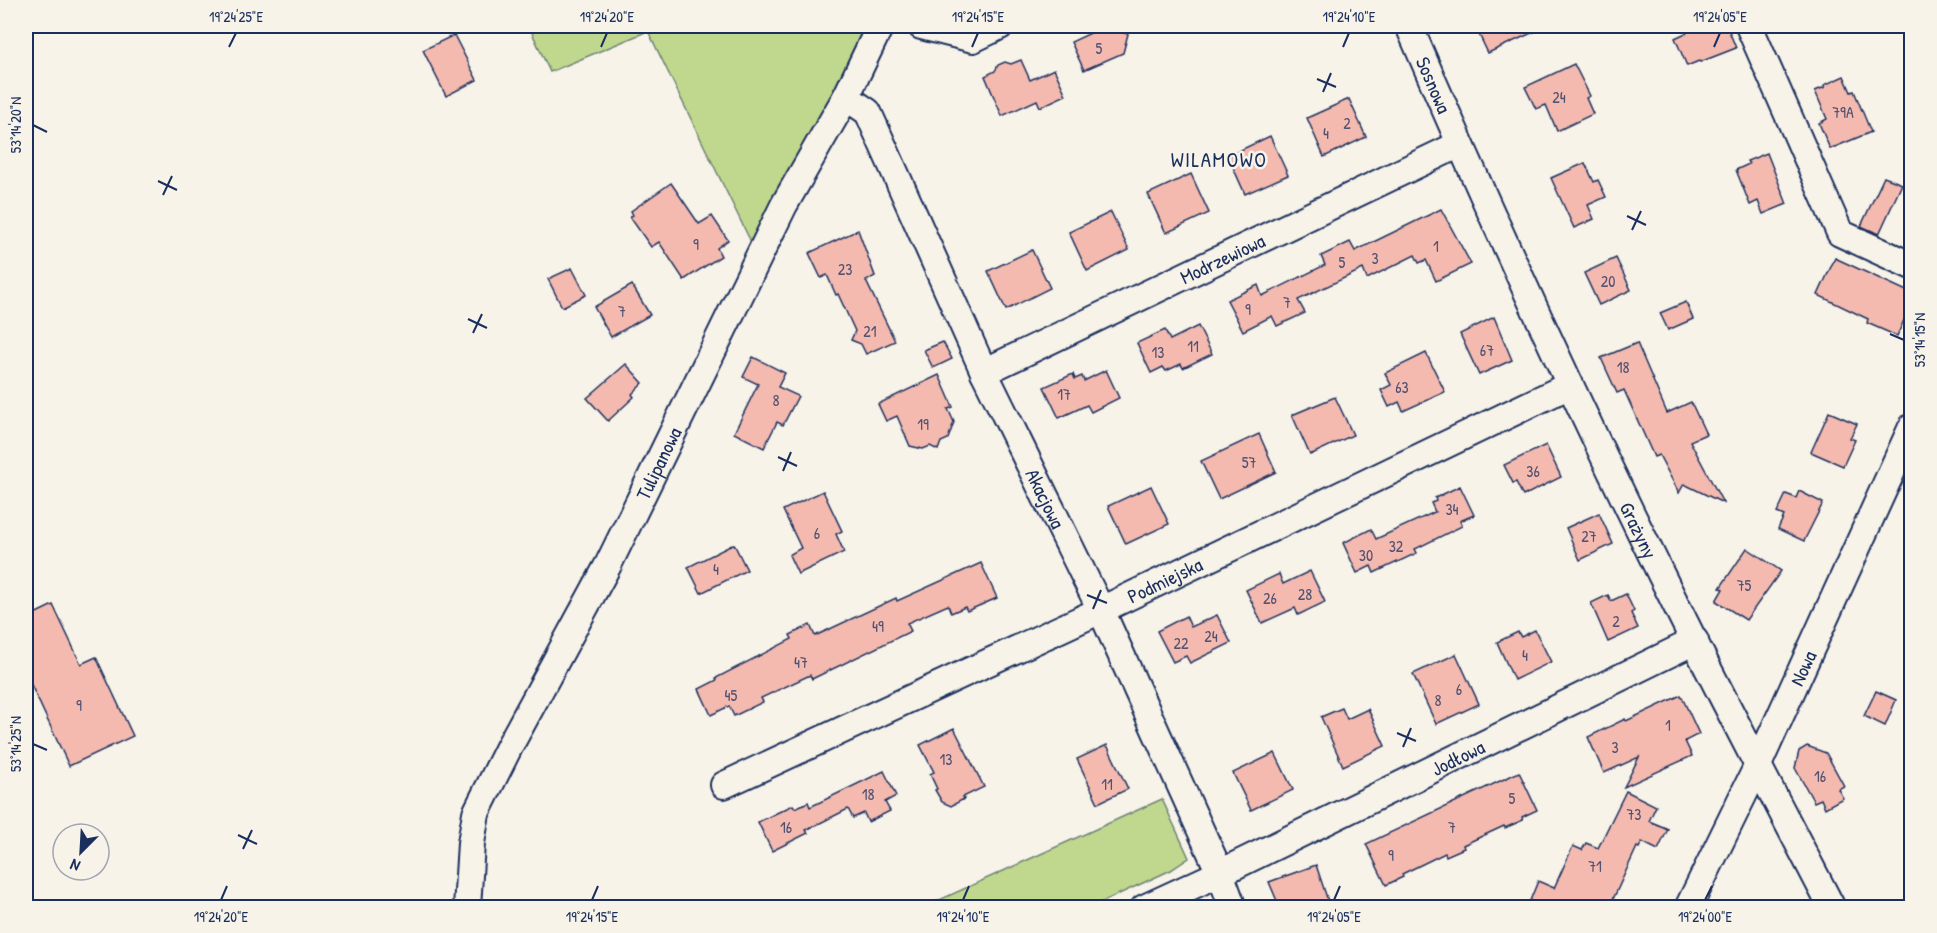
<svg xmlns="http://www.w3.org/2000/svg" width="1937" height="933" viewBox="0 0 1937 933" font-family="'Patrick Hand',sans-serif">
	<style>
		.green { fill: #c0d78e; stroke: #6e8376; stroke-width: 1.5 }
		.building { fill: #f4baaf; stroke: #1b2f5e; stroke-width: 1.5 }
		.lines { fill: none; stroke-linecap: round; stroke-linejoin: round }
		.minor-casing { stroke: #1b2f5e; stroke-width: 30 }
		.minor { stroke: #f7f3e8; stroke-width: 26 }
		.ticks { fill: none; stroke: #1b2f5e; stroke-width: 2 }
		.labels { text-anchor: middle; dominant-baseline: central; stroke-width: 5; stroke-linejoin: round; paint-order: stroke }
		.number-label { font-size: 16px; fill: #515272 }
		.street-label { font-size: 20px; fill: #1b2f5e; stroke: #f7f3e8 }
		.neighbourhood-label { font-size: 21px; letter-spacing: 1.5px; fill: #1b2f5e; stroke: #f7f3e8 }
		.neatline { fill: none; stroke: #1b2f5e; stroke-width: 2 }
		.ticks-label { font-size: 15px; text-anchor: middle; fill: #1b2f5e }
	</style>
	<rect width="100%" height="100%" fill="#f7f3e8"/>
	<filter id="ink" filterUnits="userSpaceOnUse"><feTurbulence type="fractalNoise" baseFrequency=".0167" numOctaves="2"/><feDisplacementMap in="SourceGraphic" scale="12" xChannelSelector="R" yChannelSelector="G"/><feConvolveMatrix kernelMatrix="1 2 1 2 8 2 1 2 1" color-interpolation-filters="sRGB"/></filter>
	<g filter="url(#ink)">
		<g class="green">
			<polygon points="529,26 875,26 751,242 648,31 550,72"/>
			<polygon points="1162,799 1189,858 1171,870 1091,907 927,908 926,906"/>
		</g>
		<g class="building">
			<polygon points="1091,26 1115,26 1117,31 1128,34 1123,53 1084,70 1071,42 1095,31"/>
			<polygon points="1475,26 1547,26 1488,53"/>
			<polygon points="1685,26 1727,26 1736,48 1700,62 1699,61 1687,66 1675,38 1688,32"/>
			<polygon points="454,35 477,80 446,96 423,50"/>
			<polygon points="1021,60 1030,80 1054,69 1066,95 1040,107 1037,100 1002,116 985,76 995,71 998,65 1005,62 1011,64"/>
			<polygon points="1574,64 1590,96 1586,98 1593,114 1557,131 1546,105 1536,109 1525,87"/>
			<polygon points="1844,76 1851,92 1854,91 1871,132 1830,149 1819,123 1827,119 1815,91 1825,87 1824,85"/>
			<polygon points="1349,99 1366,137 1324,157 1307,118"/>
			<polygon points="1270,136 1288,175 1245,194 1228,156"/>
			<polygon points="1767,153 1787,204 1763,214 1758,201 1750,205 1736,170 1749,164 1747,161"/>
			<polygon points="1585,163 1594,182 1598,180 1606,197 1588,205 1594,219 1574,228 1551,178"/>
			<polygon points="1191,174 1209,213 1166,233 1148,194"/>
			<polygon points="1884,177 1902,184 1879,234 1861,226"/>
			<polygon points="671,183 699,224 712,216 728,240 717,248 721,256 684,280 659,242 651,247 630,217 633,215 631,211"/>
			<polygon points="1441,209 1471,264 1436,281 1426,260 1419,263 1415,255 1367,279 1363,269 1298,300 1305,313 1277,326 1272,316 1243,331 1227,300 1258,285 1262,296 1325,265 1321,256 1350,242 1355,251"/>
			<polygon points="1111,212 1129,250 1087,271 1069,232"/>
			<polygon points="858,230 875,276 866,281 895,341 866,354 861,344 851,340 855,331 838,294 836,295 827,275 821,278 809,253"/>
			<polygon points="1032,250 1050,288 1006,310 988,271"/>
			<polygon points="1616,258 1631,290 1599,305 1584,273"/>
			<polygon points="1835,258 1911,293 1911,304 1897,336 1867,323 1868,319 1818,295"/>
			<polygon points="572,268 586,295 562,307 548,279"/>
			<polygon points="632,285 650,315 611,337 594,307"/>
			<polygon points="1686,302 1693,319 1668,330 1660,313"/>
			<polygon points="1494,317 1512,360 1479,375 1460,334"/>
			<polygon points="1198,326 1212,354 1183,368 1181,364 1166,371 1163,367 1151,373 1137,343 1165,330 1170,340"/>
			<polygon points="943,342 952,359 933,368 924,350"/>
			<polygon points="1637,343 1667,413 1691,402 1706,434 1690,441 1723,503 1684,484 1679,493 1659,455 1654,457 1624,390 1617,393 1601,358"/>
			<polygon points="1426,353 1445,392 1403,411 1399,402 1389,407 1381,390 1391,385 1385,373"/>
			<polygon points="753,357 785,373 778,387 798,396 783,425 777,422 764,448 734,433 758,384 743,377"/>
			<polygon points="626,364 643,383 632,394 634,397 608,421 587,398"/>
			<polygon points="1106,370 1119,398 1091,412 1087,405 1059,418 1044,387 1073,374 1075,379 1082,376 1084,381"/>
			<polygon points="939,375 953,407 948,409 954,422 948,439 941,442 938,450 930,446 923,449 910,446 897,416 886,421 878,404"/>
			<polygon points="1335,397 1353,435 1310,455 1292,415"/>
			<polygon points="1829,412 1857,424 1850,438 1855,440 1843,466 1811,452"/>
			<polygon points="1259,434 1276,472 1219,499 1201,461"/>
			<polygon points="1546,445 1561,477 1523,496 1516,482 1513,483 1504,465"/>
			<polygon points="1151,486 1169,524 1126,544 1108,506"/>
			<polygon points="1460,486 1474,515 1460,521 1462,526 1415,549 1417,553 1374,573 1371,566 1357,573 1343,543 1371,529 1376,539 1435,512 1431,503 1436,501 1435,498"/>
			<polygon points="823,491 842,531 836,534 844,552 798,574 789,555 801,548 783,510"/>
			<polygon points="1799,491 1823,503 1804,541 1778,529 1784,516 1777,513 1786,494 1796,498"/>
			<polygon points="1599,513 1613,544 1580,560 1566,528"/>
			<polygon points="734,544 747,570 701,593 688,567"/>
			<polygon points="1747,548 1781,571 1746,620 1716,601 1723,589 1720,588"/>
			<polygon points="981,563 997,598 967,611 965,607 951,613 948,605 907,623 911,631 812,679 810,675 761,698 763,702 734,716 729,706 711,715 699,689 717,680 716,678 792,639 790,635 810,625 815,636 896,598 897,601"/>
			<polygon points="1310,571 1325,602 1298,615 1295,608 1262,623 1246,590 1279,574 1283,584"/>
			<polygon points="1626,594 1634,611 1631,613 1638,628 1608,642 1591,603 1608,595 1611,601"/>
			<polygon points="53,605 81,664 96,657 133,736 69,766 26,674 26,618"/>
			<polygon points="1217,615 1231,643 1190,663 1186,656 1173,662 1157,631 1186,616 1191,627"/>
			<polygon points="1535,630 1551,662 1514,680 1497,642 1518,632 1521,637"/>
			<polygon points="1456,654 1479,704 1436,724 1413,674"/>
			<polygon points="1876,691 1896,700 1885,726 1864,716"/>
			<polygon points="1681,695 1699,734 1685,741 1692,756 1624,787 1639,757 1604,773 1588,737 1625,719 1626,721"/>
			<polygon points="1342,708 1347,719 1368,709 1385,746 1343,766 1321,717"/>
			<polygon points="954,728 984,787 963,797 964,799 951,806 942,802 935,790 937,789 930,774 934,772 920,745"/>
			<polygon points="1107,745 1128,789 1098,803 1077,759"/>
			<polygon points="1807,746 1826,753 1844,786 1838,789 1843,798 1825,808 1821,799 1814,802 1795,768 1799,751"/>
			<polygon points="1275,753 1293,790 1251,810 1233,773"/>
			<polygon points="884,771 896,796 885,802 890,811 868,822 864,813 853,818 848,809 806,830 808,833 772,851 758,822 793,805 795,808 808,802 810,807"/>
			<polygon points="1519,772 1537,810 1522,817 1523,820 1505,828 1504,826 1463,845 1464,848 1446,856 1445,853 1402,874 1403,877 1386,885 1366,844"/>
			<polygon points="1626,791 1656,806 1649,821 1668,829 1658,850 1642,842 1639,848 1637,847 1609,908 1527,908 1538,881 1554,888 1573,846 1582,850 1586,843 1598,848"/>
			<polygon points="1316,865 1328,901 1310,908 1280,908 1269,882"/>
		</g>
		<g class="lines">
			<defs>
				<g id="minor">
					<polyline points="921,26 973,39 1000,26"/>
					<path id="s1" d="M 1409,26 C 1498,233 1593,439 1694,641 C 1739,730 1786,819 1832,908"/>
					<polyline points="1749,26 1840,233 1912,266"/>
					<path id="s2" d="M 846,97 L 868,112 L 984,372 L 1101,610 L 1220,873 L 1233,908"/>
					<path id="s3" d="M 984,372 L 1460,144"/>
					<path id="s4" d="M 724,785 L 1101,610 L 1570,385"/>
					<path id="s5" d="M 467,908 L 471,843 L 476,813 L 509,747 L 608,565 L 784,205 L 846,97 L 880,26"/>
					<path id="s6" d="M 1144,908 L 1220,873 L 1695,641"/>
					<path id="s7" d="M 1688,908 L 1758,765 L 1912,427"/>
				</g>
			</defs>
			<use href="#minor" class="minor-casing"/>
			<use href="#minor" class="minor"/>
		</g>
	</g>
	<path class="ticks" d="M 229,47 L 236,33M 601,47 L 607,33M 972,47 L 978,33M 1343,47 L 1349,33M 1714,47 L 1720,33M 1317,79 L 1336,87M 1323,92 L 1331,73M 33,125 L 47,132M 158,181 L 177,190M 163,195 L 172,176M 1627,216 L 1646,225M 1632,230 L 1641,211M 468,319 L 487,328M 473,333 L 482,314M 1890,334 L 1904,340M 778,457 L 797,466M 783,471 L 791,452M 1087,595 L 1107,603M 1093,609 L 1101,590M 1397,733 L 1416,741M 33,744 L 47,750M 1403,747 L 1411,728M 238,835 L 257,844M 243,849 L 252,830M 221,900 L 227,886M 592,900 L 598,886M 963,900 L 969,886M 1334,900 L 1340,886M 1705,900 L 1712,886"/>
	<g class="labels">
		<g class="number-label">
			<text x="1099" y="48">5</text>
			<text x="1559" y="97">24</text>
			<text x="1843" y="112">79A</text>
			<text x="1347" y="123">2</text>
			<text x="1326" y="133">4</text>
			<text x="696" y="244">9</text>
			<text x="1436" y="246">1</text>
			<text x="1375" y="258">3</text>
			<text x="1342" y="262">5</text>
			<text x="845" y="269">23</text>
			<text x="1608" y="281">20</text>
			<text x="1287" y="302">7</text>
			<text x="1248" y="309">9</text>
			<text x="622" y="311">7</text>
			<text x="870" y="331">21</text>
			<text x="1193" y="346">11</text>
			<text x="1487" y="350">67</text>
			<text x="1158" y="352">13</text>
			<text x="1623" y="367">18</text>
			<text x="1402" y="387">63</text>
			<text x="1064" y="394">17</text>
			<text x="776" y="400">8</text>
			<text x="923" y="424">19</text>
			<text x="1249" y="462">57</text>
			<text x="1533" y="471">36</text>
			<text x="1452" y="509">34</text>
			<text x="817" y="533">6</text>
			<text x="1589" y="536">27</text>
			<text x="1396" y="546">32</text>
			<text x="1366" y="555">30</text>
			<text x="716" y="569">4</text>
			<text x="1744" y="585">75</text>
			<text x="1305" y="594">28</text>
			<text x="1270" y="598">26</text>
			<text x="1616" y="621">2</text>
			<text x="878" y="626">49</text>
			<text x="1211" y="636">24</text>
			<text x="1181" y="643">22</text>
			<text x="1525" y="655">4</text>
			<text x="801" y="662">47</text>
			<text x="1459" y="689">6</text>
			<text x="731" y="695">45</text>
			<text x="1438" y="700">8</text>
			<text x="79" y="705">9</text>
			<text x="1668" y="725">1</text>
			<text x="1615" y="747">3</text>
			<text x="946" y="759">13</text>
			<text x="1820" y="776">16</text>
			<text x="1107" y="784">11</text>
			<text x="868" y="794">18</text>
			<text x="1512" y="798">5</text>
			<text x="1634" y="814">73</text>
			<text x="786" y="827">16</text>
			<text x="1452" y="827">7</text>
			<text x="1391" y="855">9</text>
			<text x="1595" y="866">71</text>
		</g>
		<g class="street-label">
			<text stroke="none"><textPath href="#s1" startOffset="64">Sosnowa</textPath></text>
			<text stroke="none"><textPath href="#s3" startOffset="264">Modrzewiowa</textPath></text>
			<text stroke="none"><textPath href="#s5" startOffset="490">Tulipanowa</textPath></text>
			<text stroke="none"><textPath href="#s2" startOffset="452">Akacjowa</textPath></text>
			<text stroke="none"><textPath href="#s1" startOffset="554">Grażyny</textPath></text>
			<text stroke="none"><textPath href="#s4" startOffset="486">Podmiejska</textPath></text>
			<text stroke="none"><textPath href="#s7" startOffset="266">Nowa</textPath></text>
			<text stroke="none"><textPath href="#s6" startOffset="348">Jodłowa</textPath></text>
		</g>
		<g class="neighbourhood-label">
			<text x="1219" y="159">WILAMOWO</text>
		</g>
	</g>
	<rect width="1937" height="933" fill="none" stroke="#f7f3e8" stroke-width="66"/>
	<g transform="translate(81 852) rotate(204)"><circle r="28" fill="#f7f3e8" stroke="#9fa5b1" stroke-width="1.5"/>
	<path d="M0-4.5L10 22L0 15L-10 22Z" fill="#1b2f5e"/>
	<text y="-9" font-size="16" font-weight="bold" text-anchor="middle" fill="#1b2f5e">N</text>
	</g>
	<rect x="33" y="33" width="1871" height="867" class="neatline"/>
	<g class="ticks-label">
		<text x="236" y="22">19°24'25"E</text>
		<text x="607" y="22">19°24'20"E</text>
		<text x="978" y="22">19°24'15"E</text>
		<text x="1349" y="22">19°24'10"E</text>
		<text x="1720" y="22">19°24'05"E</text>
		<text transform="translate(16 125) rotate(-90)" y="5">53°14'20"N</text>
		<text transform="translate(1920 340) rotate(-90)" y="5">53°14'15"N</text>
		<text transform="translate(16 744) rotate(-90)" y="5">53°14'25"N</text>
		<text x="221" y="922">19°24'20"E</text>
		<text x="592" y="922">19°24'15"E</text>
		<text x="963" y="922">19°24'10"E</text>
		<text x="1334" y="922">19°24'05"E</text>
		<text x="1705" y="922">19°24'00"E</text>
	</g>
</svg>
